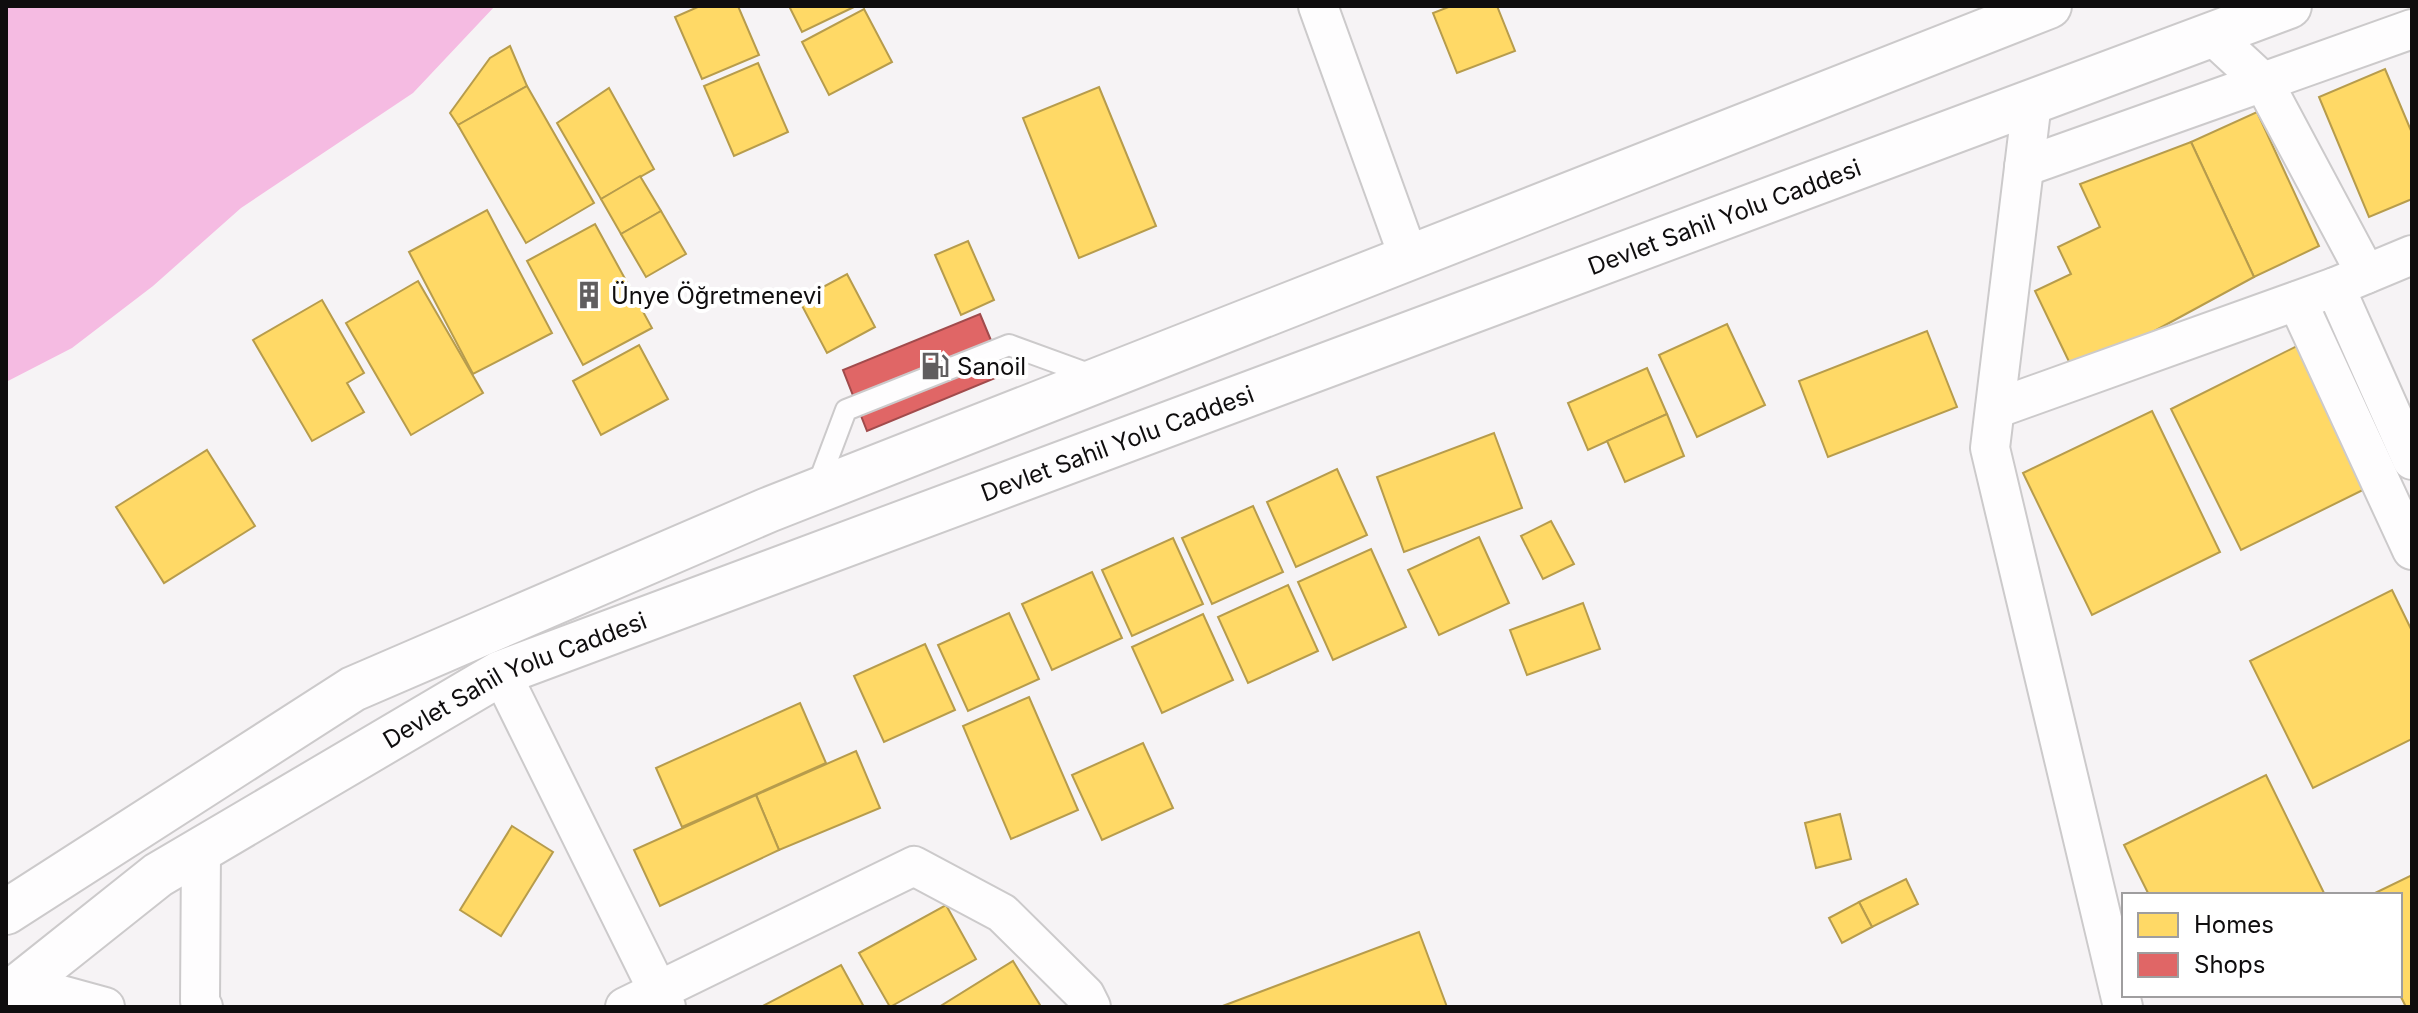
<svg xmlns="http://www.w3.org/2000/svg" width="2418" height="1013" viewBox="0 0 2418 1013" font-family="Inter,sans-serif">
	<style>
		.water { fill: #f5bbe2 }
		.homes { fill: #ffd966; stroke: #b79c4c; stroke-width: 2 }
		.shops { fill: #e06666; stroke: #a14b4c; stroke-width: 2 }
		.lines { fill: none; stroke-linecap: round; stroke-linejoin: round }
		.service-casing { stroke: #cccacb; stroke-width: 24 }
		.minor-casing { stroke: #cccacb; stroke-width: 42 }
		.primary-casing { stroke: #cccacb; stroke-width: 48 }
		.service { stroke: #fefdfe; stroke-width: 20 }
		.minor { stroke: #fefdfe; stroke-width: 38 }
		.primary { stroke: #fefdfe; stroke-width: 44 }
		.labels { text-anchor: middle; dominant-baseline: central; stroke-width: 8; stroke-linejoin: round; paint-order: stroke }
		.street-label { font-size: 24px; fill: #0f0d0e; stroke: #fff }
		.poi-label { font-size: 24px; fill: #0f0d0e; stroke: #fff; text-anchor: start }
	</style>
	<rect width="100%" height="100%" fill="#f6f3f5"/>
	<polygon class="water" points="6,6 495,6 413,93 241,208 153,286 72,348 6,382"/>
	<g class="homes">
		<polygon points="700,6 738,6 759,55 702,79 675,17"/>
		<polygon points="789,6 856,6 802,32"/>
		<polygon points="1451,6 1497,6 1515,51 1457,73 1433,13"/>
		<polygon points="864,9 892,62 829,95 802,42"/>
		<polygon points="510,46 527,86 458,125 450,113 490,58"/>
		<polygon points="758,63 788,132 734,156 704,86"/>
		<polygon points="2385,69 2412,133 2412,199 2369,217 2319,97"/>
		<polygon points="527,86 594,203 526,243 458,125"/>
		<polygon points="1099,87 1156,226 1079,258 1023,118"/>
		<polygon points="609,88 654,169 601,199 557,123"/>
		<polygon points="2257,112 2319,246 2254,277 2191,142"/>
		<polygon points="2191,142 2254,277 2075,374 2035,291 2071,274 2058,247 2100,227 2080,184"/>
		<polygon points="640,176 661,211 621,234 601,199"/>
		<polygon points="487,210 552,333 473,374 409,252"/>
		<polygon points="661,211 686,254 646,277 621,234"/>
		<polygon points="595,224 652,328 583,365 527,261"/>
		<polygon points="968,241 994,300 961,315 935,255"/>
		<polygon points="847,274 875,327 827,353 799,300"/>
		<polygon points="418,281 483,393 411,435 346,323"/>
		<polygon points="322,300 364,373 347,383 364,412 312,441 253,340"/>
		<polygon points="1727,324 1765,405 1697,437 1659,355"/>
		<polygon points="1927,331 1957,407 1828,457 1799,381"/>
		<polygon points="639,345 668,399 601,435 573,381"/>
		<polygon points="2299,345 2369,487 2241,550 2171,409"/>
		<polygon points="1647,368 1667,414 1588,450 1568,403"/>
		<polygon points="2152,411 2220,552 2092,615 2023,473"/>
		<polygon points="1667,414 1684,456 1625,482 1607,441"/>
		<polygon points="1494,433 1522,508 1404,552 1377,477"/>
		<polygon points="207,450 255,526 164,583 116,507"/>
		<polygon points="1337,469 1367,535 1296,567 1267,502"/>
		<polygon points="1253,506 1283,572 1212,604 1182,538"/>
		<polygon points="1551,521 1574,564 1543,579 1521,536"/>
		<polygon points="1479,537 1509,603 1439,635 1408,570"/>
		<polygon points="1173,538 1203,604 1132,636 1102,570"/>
		<polygon points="1371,549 1406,627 1333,660 1298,582"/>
		<polygon points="1092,572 1122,638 1052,670 1022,604"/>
		<polygon points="1288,585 1318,651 1248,683 1218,617"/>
		<polygon points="2392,590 2412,631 2412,739 2313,788 2250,661"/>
		<polygon points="1583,603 1600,649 1527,675 1510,630"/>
		<polygon points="1009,613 1039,679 968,711 938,645"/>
		<polygon points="1203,614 1233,680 1162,713 1132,647"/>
		<polygon points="925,644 955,710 884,742 854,676"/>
		<polygon points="1029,697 1078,810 1011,839 963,726"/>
		<polygon points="800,703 826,763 682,827 656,768"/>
		<polygon points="1143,743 1173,808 1102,840 1072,775"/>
		<polygon points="856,751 880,808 779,850 756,795"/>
		<polygon points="2266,775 2325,895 2149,895 2124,845"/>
		<polygon points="756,795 779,850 660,906 634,850"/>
		<polygon points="1840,814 1851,859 1816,868 1805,823"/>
		<polygon points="512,826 553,852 501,936 460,910"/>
		<polygon points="2412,875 2412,1007 2406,1007 2400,995 2400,895 2371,895"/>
		<polygon points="1906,879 1918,904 1872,927 1859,902"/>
		<polygon points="1859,902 1872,927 1842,943 1829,918"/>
		<polygon points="946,905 976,959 890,1007 859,953"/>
		<polygon points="1419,932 1447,1007 1220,1007"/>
		<polygon points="1013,961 1040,1005 1037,1007 939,1007"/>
		<polygon points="841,965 864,1007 761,1007"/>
	</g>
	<polygon class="shops" points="980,314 1005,374 867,431 843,370"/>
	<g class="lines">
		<defs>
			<polyline id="service" points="817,487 846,410 1009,345 1094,376"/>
			<g id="minor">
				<polyline points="1318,6 1409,258"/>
				<polyline points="2212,35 2264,83 2366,274"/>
				<polyline points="2032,102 1990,448 2123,1007"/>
				<polyline points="2024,167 2412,29"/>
				<polyline points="2335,287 2412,460"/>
				<polyline points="2297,301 2412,550"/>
				<polyline points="1995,409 2335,287 2412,255"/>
				<polyline points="501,673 666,1007"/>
				<polyline points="201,850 200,1002 203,1007"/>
				<polyline points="21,984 105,1007"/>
				<polyline points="625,1007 914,866 1002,913 1085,995 1091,1007"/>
			</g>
			<g id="primary">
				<polyline points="6,912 353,689 768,510 2049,6"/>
				<path id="s1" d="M 6,996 L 158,875 L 501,673 L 2289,6"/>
			</g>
		</defs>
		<use href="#service" class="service-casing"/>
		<use href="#minor" class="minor-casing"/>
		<use href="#primary" class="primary-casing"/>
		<use href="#service" class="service"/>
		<use href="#minor" class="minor"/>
		<use href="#primary" class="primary"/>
	</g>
	<defs>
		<symbol id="building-bare" viewBox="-9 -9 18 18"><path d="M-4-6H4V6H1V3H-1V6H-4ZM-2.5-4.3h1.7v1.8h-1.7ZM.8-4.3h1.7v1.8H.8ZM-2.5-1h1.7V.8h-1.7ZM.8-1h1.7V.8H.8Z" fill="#605e5f" stroke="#fff" stroke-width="2.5" paint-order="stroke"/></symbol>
		<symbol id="fuel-bare" viewBox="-9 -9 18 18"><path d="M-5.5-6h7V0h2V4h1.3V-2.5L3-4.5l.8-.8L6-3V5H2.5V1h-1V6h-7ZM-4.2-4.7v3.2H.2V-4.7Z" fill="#605e5f" stroke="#fff" stroke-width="2.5" paint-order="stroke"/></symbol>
	</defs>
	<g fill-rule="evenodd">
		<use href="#building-bare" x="569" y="275" width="40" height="40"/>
		<use href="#fuel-bare" x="915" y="346" width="40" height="40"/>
	</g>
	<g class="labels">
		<g class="street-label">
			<text stroke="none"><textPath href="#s1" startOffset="1898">Devlet Sahil Yolu Caddesi</textPath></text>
			<text stroke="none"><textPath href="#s1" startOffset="1250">Devlet Sahil Yolu Caddesi</textPath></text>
			<text stroke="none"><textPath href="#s1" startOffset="602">Devlet Sahil Yolu Caddesi</textPath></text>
		</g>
		<g class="poi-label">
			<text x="611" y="295">Ünye Öğretmenevi</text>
			<text x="957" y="366">Sanoil</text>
		</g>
	</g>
	<rect width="2418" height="1013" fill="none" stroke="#0f0d0e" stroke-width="16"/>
	<rect x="2122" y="893" width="280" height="104" fill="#ffffff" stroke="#9f9e9f" stroke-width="2"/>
	<rect x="2138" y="913" width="40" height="24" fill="#ffd966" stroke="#9f9e9f" stroke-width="2"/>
	<text x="2194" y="933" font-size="24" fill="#0f0d0e">Homes</text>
	<rect x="2138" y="953" width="40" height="24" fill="#e06666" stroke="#9f9e9f" stroke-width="2"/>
	<text x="2194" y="973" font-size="24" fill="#0f0d0e">Shops</text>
</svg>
